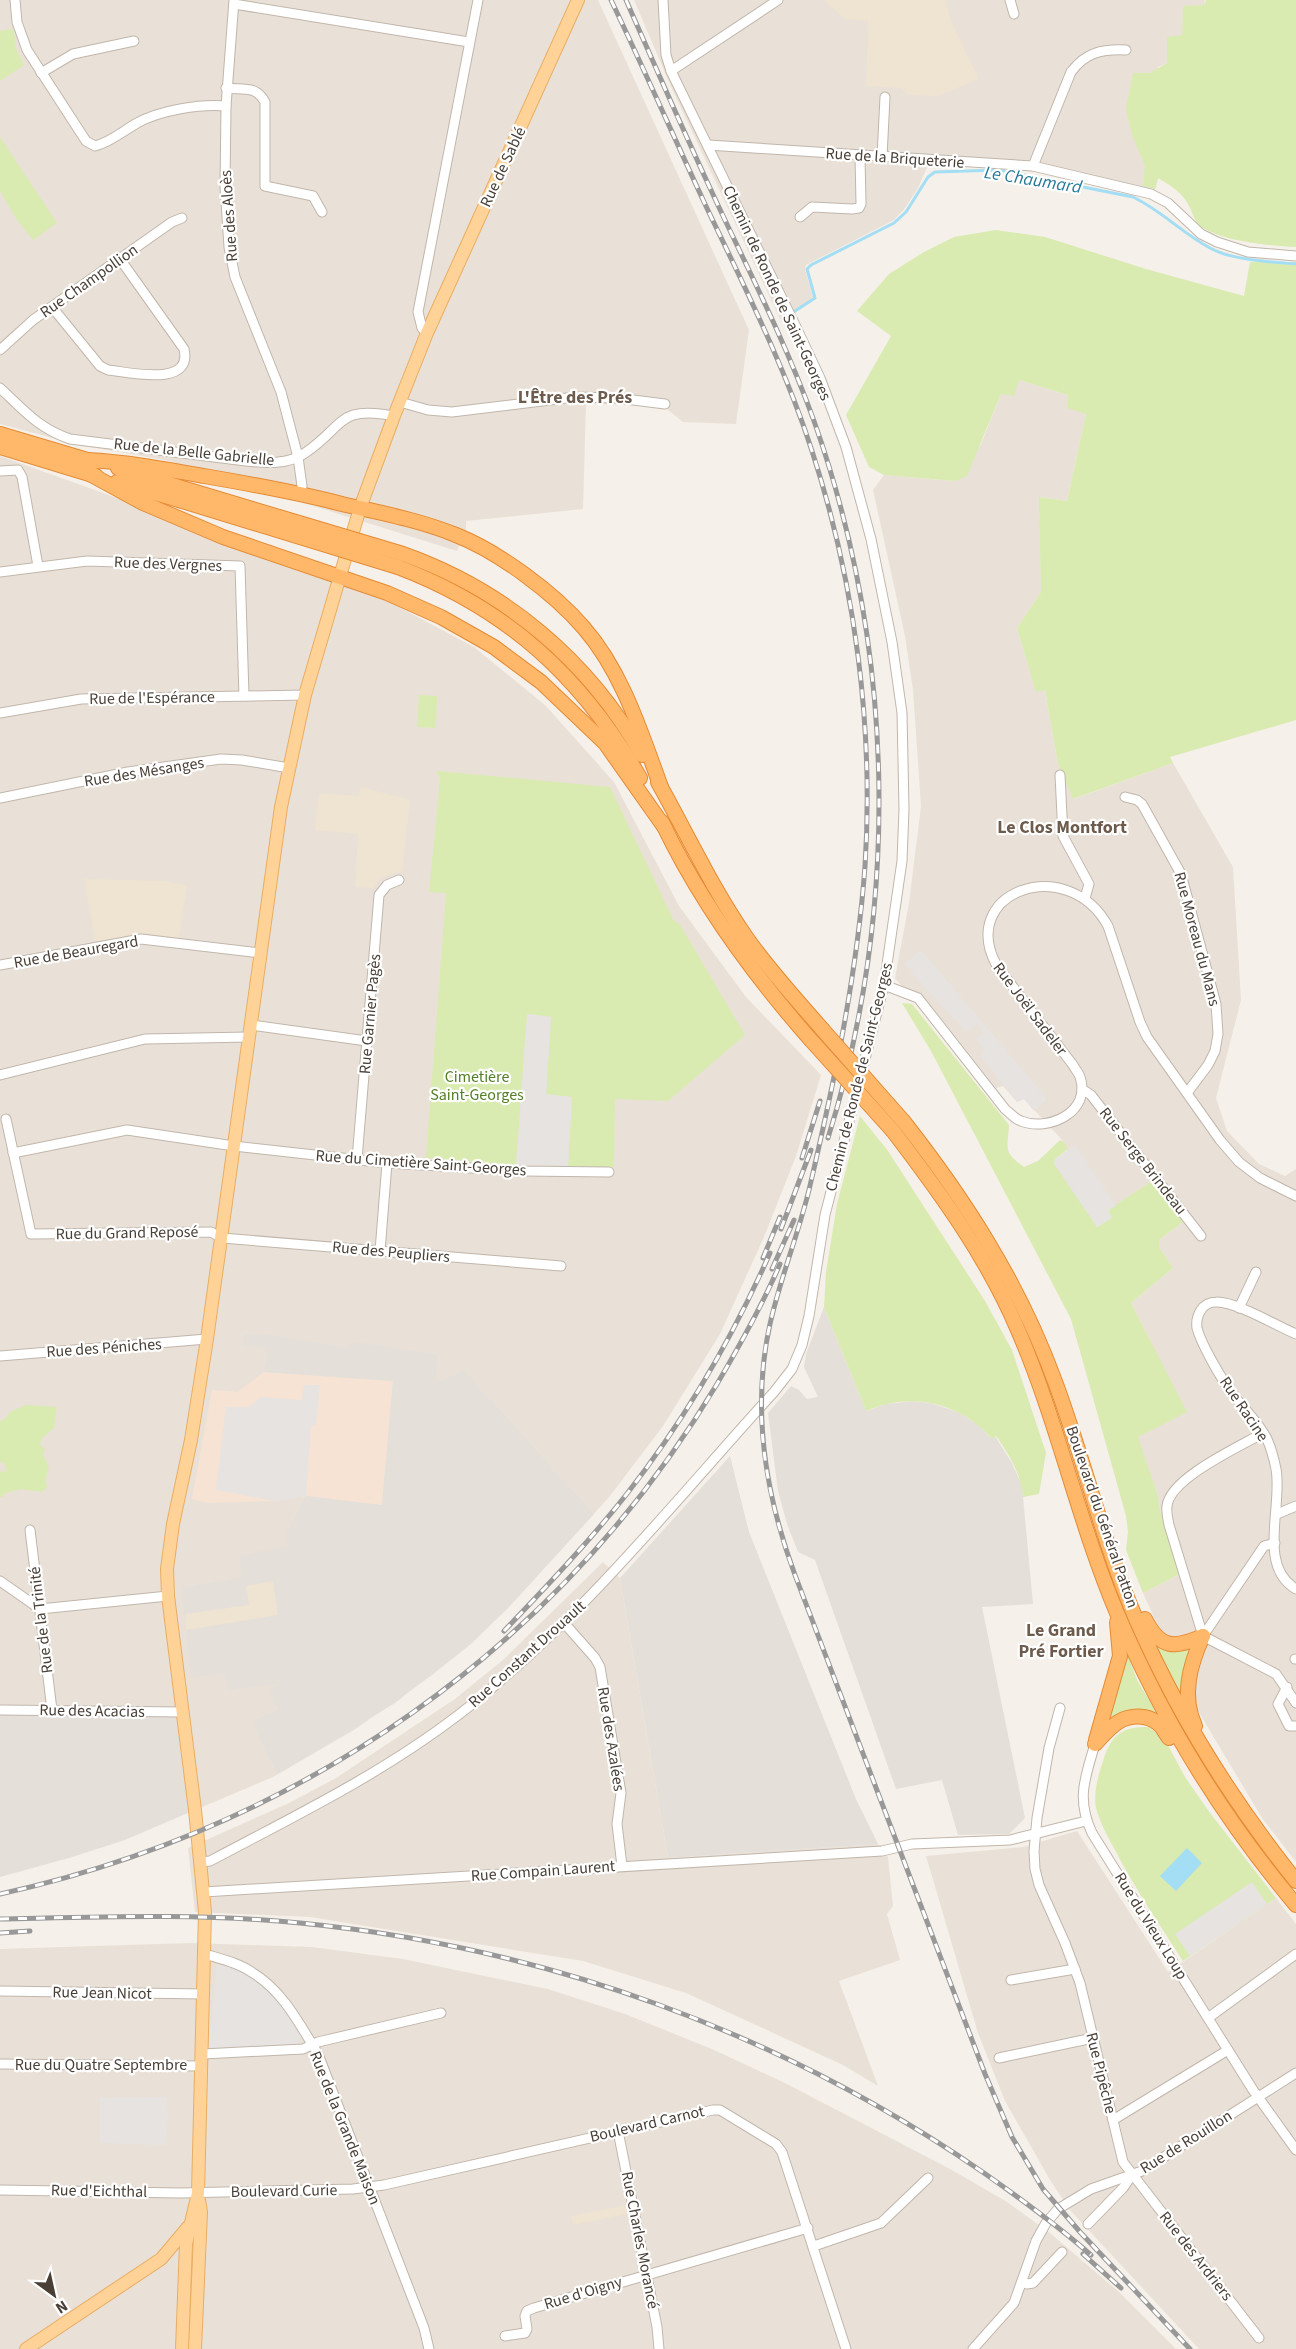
<svg xmlns="http://www.w3.org/2000/svg" width="1296" height="2349" viewBox="0 0 1296 2349" font-family="'Source Sans 3',sans-serif">
	<style>
		.residential { fill: #e9e1d7 }
		.commercial { fill: #f7e3d4 }
		.industrial { fill: #e5dfda }
		.education { fill: #efe3d2 }
		.green { fill: #d9ebb0 }
		.parking { fill: #e6e3e1 }
		.water { fill: #a3def4 }
		.lines { fill: none; stroke-linecap: round; stroke-linejoin: round }
		.stream { stroke: #a3def4; stroke-width: 3 }
		.minor-casing { stroke: #c1b6ab; stroke-width: 11 }
		.major-casing { stroke: #e9ad62; stroke-width: 14 }
		.highway-casing { stroke: #e58a33; stroke-width: 16 }
		.minor { stroke: #fff; stroke-width: 9 }
		.major { stroke: #ffd398; stroke-width: 12 }
		.highway { stroke: #ffb86a; stroke-width: 14 }
		.rail-casing { stroke: #989898; stroke-width: 5 }
		.rail { stroke: #fff; stroke-width: 3; stroke-dasharray: 9; stroke-linecap: butt }
		.highway-bridge-casing { stroke: #e58a33; stroke-width: 16; stroke-linecap: butt }
		.highway-bridge { stroke: #ffb86a; stroke-width: 14 }
		.labels { text-anchor: middle; dominant-baseline: central; stroke-width: 4.5; stroke-linejoin: round; paint-order: stroke }
		.street-label { font-size: 16px; fill: #493f37; stroke: #fff }
		.park-label { font-size: 16px; fill: #547f26; stroke: #fff }
		.water-label { font-size: 18px; font-style: italic; fill: #257999; stroke: #fff }
		.neighbourhood-label { font-size: 18px; font-weight: bold; fill: #6d5c4d; stroke: #fff }
	</style>
	<rect width="100%" height="100%" fill="#f5f0e9"/>
	<g class="residential">
		<polygon points="0,0 598,0 749,330 736,424 683,422 663,406 586,404 583,509 466,521 466,530 457,551 170,461 79,445 0,424"/>
		<polygon points="634,0 1205,0 1204,5 1183,7 1182,47 1178,58 1158,67 1158,178 1153,199 1033,170 931,163 928,165 918,188 905,208 894,220 806,265 805,270 813,297 782,323 672,89"/>
		<polygon points="1019,380 1068,395 1086,414 1067,501 1040,497 1041,592 1017,628 1036,691 1045,690 1058,764 1074,799 1173,763 1233,867 1241,1000 1216,1098 1227,1131 1259,1164 1285,1176 1296,1169 1296,1862 1262,1818 1194,1704 1192,1685 1203,1636 1176,1643 1162,1635 1143,1593 1180,1574 1161,1514 1157,1493 1137,1437 1149,1338 1131,1303 1173,1268 1159,1247 1159,1240 1183,1222 1116,1206 1108,1210 1097,1227 1064,1142 1024,1099 1017,1102 1003,1086 996,1088 924,997 902,986 895,978 909,903 921,806 913,690 905,636 873,490 884,475 955,481 981,444 1001,394"/>
		<polygon points="0,456 120,499 178,526 236,548 382,598 474,647 546,706 614,782 679,906 746,997 821,1075 796,1156 764,1237 720,1334 663,1426 610,1496 508,1608 471,1644 431,1676 354,1730 273,1777 195,1810 0,1710"/>
		<polygon points="603,1562 620,1578 668,1858 878,1844 888,1857 893,1906 887,1914 900,1960 839,1981 878,2086 843,2065 686,1993 583,1961 310,1917 195,1912 188,1848 289,1803 336,1778 455,1699 504,1659"/>
		<polygon points="1077,1831 1168,1972 1276,1898 1296,1924 1296,2349 1199,2349 1070,2210 1050,2180 1005,2101 978,2033 926,1856 1023,1847"/>
		<polygon points="191,1943 312,1947 403,1959 548,1989 625,2014 712,2049 785,2083 952,2170 1007,2202 1050,2233 1120,2293 1176,2349 0,2349 0,1949"/>
	</g>
	<polygon class="commercial" points="264,1372 393,1381 382,1505 306,1496 275,1501 207,1503 192,1499 212,1390 238,1392"/>
	<g class="industrial">
		<polygon points="824,1307 866,1411 886,1404 913,1401 931,1403 958,1412 977,1424 991,1438 995,1436 1012,1463 1022,1486 1033,1604 982,1607 1025,1818 1009,1834 958,1835 942,1780 896,1789 815,1560 798,1552 787,1524 778,1491 768,1413 791,1386 799,1390 807,1399 818,1397 804,1367 806,1354"/>
		<polygon points="244,1334 271,1335 348,1348 349,1341 438,1355 436,1380 441,1381 464,1370 594,1514 508,1608 470,1644 395,1703 278,1774 262,1744 253,1721 279,1709 269,1693 277,1684 228,1690 225,1674 191,1678 181,1588 242,1577 240,1555 289,1546 284,1537 306,1496 382,1505 393,1381 264,1372 267,1348 243,1345"/>
		<polygon points="730,1456 749,1532 856,1799 878,1844 668,1858 620,1578"/>
		<polygon points="0,1710 183,1712 195,1810 125,1840 69,1858 0,1877"/>
	</g>
	<g class="education">
		<polygon points="824,0 946,0 951,21 979,79 938,96 908,95 900,88 866,86 868,21 845,19"/>
		<polygon points="361,787 410,800 402,871 380,878 374,888 355,887 358,834 315,830 319,793 359,796"/>
		<polygon points="84,879 164,881 185,885 187,887 179,938 149,934 95,941"/>
		<polygon points="273,1581 278,1615 186,1630 185,1614 249,1605 246,1586"/>
		<polygon points="627,2205 628,2214 573,2225 571,2216"/>
	</g>
	<g class="green">
		<path d="M 1206,0 L 1296,0 L 1296,247 C 1272,246 1214,241 1197,223 C 1194,219 1192,211 1189,206 C 1183,193 1170,185 1158,178 L 1155,189 L 1143,186 L 1145,166 L 1132,135 L 1126,109 L 1133,73 L 1150,73 L 1167,63 L 1167,37 L 1182,35 L 1183,6 L 1204,5 Z"/>
		<polygon points="13,29 16,41 15,46 24,65 0,81 0,31"/>
		<polygon points="0,137 57,223 33,240 17,220 0,191"/>
		<polygon points="996,230 1045,237 1146,269 1244,296 1250,262 1296,262 1296,720 1170,757 1173,763 1073,799 1058,764 1045,690 1036,692 1017,628 1041,592 1039,497 1067,501 1086,414 1067,408 1068,395 1019,380 1014,396 1001,394 967,476 955,481 884,475 869,467 846,415 891,336 857,311 889,274 924,252 954,237"/>
		<polygon points="419,695 437,696 436,728 417,727"/>
		<polygon points="436,771 610,787 674,921 679,923 745,1035 668,1101 615,1099 614,1167 568,1166 572,1097 546,1095 551,1017 528,1014 516,1165 426,1158 446,893 429,892 440,779"/>
		<path d="M 902,1003 L 912,1004 L 1009,1125 C 1008,1149 1002,1151 1024,1167 L 1038,1161 L 1060,1140 L 1064,1142 L 1068,1149 L 1055,1159 L 1097,1227 L 1111,1218 L 1108,1210 L 1152,1181 L 1183,1222 L 1159,1240 L 1159,1247 L 1173,1268 L 1131,1303 L 1187,1412 L 1138,1437 L 1157,1493 L 1161,1514 L 1180,1574 L 1143,1593 L 1126,1550 L 1128,1532 L 1126,1516 L 1071,1319 L 931,1051 Z"/>
		<path d="M 860,1116 L 888,1151 L 985,1301 L 1012,1350 L 1046,1453 L 1039,1494 L 1023,1497 C 1021,1474 1009,1454 996,1436 L 992,1439 C 960,1402 911,1391 866,1411 L 824,1307 L 826,1272 L 837,1204 Z"/>
		<polygon points="26,1405 57,1407 54,1428 42,1438 40,1445 45,1449 43,1454 49,1468 45,1481 47,1487 42,1492 21,1489 5,1493 3,1497 0,1497 0,1471 6,1472 5,1464 0,1462 0,1421 6,1418 10,1412"/>
		<path d="M 1150,1639 C 1164,1653 1175,1650 1193,1646 C 1183,1664 1183,1683 1184,1704 Z"/>
		<polygon points="1123,1643 1137,1680 1158,1715 1130,1711 1104,1727"/>
		<path d="M 1148,1727 L 1164,1738 L 1185,1777 L 1210,1813 L 1276,1898 L 1183,1961 C 1160,1925 1135,1889 1115,1850 C 1108,1837 1100,1823 1096,1808 C 1093,1792 1099,1773 1104,1758 C 1112,1734 1123,1727 1148,1727 Z"/>
	</g>
	<g class="parking">
		<polygon points="921,950 1047,1099 1034,1111 1024,1099 1017,1102 980,1055 985,1050 976,1039 983,1033 977,1024 966,1032 904,964"/>
		<polygon points="527,1014 551,1017 546,1094 572,1097 568,1166 516,1165"/>
		<polygon points="1075,1145 1116,1206 1108,1210 1112,1218 1097,1227 1054,1164 1055,1159"/>
		<polygon points="304,1385 320,1385 316,1425 311,1426 306,1496 275,1501 216,1490 226,1407 249,1407 261,1397 302,1400"/>
		<polygon points="1252,1882 1267,1904 1190,1956 1175,1934"/>
		<polygon points="217,1965 245,1971 274,1995 302,2034 297,2045 208,2048"/>
		<polygon points="166,2097 168,2116 166,2145 100,2143 100,2098"/>
	</g>
	<polygon class="water" points="1187,1848 1202,1863 1176,1891 1160,1876"/>
	<g class="lines">
		<path class="stream" d="M 795,311 L 815,298 L 807,269 L 811,265 L 894,223 L 906,212 L 928,177 L 935,172 L 998,170 L 1133,197 C 1162,211 1182,233 1210,248 C 1231,260 1272,262 1296,264"/>
		<defs>
			<g id="minor">
				<path d="M 15,0 L 17,22 L 27,50 L 86,141 L 95,146 C 111,142 123,131 137,123 C 161,110 199,104 226,106"/>
				<polyline points="234,0 226,106 225,187 229,247 235,277 281,392 298,457 302,486 301,493"/>
				<polyline points="1010,0 1014,14"/>
				<polyline points="234,4 469,42"/>
				<polyline points="671,71 778,0"/>
				<polyline points="41,73 73,54 134,41"/>
				<path d="M 226,88 C 243,90 256,85 265,102 L 265,186 L 313,196 L 322,212"/>
				<polyline points="708,145 1033,166 1151,194 1168,203 1201,234 1217,242 1248,252 1296,256"/>
				<polyline points="882,157 885,97"/>
				<path d="M 1033,166 L 1071,72 C 1086,52 1102,49 1126,50"/>
				<polyline points="800,217 812,207 852,209 859,208 861,204 860,156"/>
				<path d="M 52,307 L 100,366 L 108,370 C 129,372 193,388 184,349 L 120,259"/>
				<polyline points="427,333 422,328 418,312 478,0"/>
				<polyline points="0,350 33,320 172,222 182,218"/>
				<path d="M 0,388 C 24,410 38,428 70,439 L 246,461 C 266,463 288,465 305,453 C 345,426 337,405 394,416"/>
				<polyline points="400,402 428,410 452,412 575,397 617,398 665,404"/>
				<polyline points="0,471 18,470 22,477 38,566"/>
				<polyline points="0,572 87,561 240,566 244,696"/>
				<polyline points="0,713 81,699 305,695"/>
				<polyline points="1060,775 1063,836 1089,884 1085,898"/>
				<polyline points="1125,797 1137,800 1142,804 1181,874 1216,1004 1218,1034 1215,1051 1208,1065 1187,1093"/>
				<polyline points="0,798 128,772 221,759 242,760 289,768"/>
				<polyline points="0,965 141,939 260,953"/>
				<path d="M 884,985 L 918,998 L 1005,1109 C 1010,1113 1015,1119 1021,1121 C 1048,1132 1092,1112 1080,1077 C 1079,1073 1075,1069 1073,1065 L 997,966 C 956,892 1067,852 1108,926 L 1140,1022 L 1147,1037 L 1220,1140 L 1239,1162 L 1260,1178 L 1296,1196"/>
				<polyline points="251,1025 367,1041"/>
				<polyline points="0,1075 145,1039 249,1037"/>
				<polyline points="1082,1089 1091,1095 1201,1236"/>
				<polyline points="6,1119 31,1234 211,1232 222,1238 561,1266"/>
				<polyline points="13,1153 127,1130 234,1146 387,1163 523,1171 609,1172"/>
				<polyline points="357,1159 379,895 387,885 399,880"/>
				<polyline points="380,1251 387,1163"/>
				<polyline points="1239,1308 1256,1272"/>
				<path d="M 1296,1334 C 1277,1326 1235,1301 1216,1302 C 1210,1302 1204,1305 1201,1310 C 1197,1316 1196,1321 1197,1328 C 1201,1344 1221,1378 1231,1392 C 1243,1408 1258,1421 1267,1439 C 1271,1448 1274,1459 1276,1469 C 1283,1506 1257,1566 1296,1589"/>
				<polyline points="0,1356 207,1339"/>
				<polyline points="1277,1514 1296,1506"/>
				<polyline points="30,1530 52,1710"/>
				<polyline points="0,1581 40,1609 168,1596"/>
				<polyline points="565,1624 595,1658 600,1667 621,1793 617,1824 622,1866"/>
				<path d="M 1203,1636 L 1169,1525 C 1168,1519 1166,1512 1167,1506 C 1170,1478 1239,1447 1263,1433"/>
				<polyline points="1203,1636 1264,1546 1275,1543"/>
				<polyline points="1203,1636 1276,1674 1296,1703"/>
				<polyline points="1295,1659 1296,1659"/>
				<polyline points="1287,1687 1278,1704 1289,1726 1296,1726"/>
				<polyline points="1060,1708 1049,1748 1037,1818 1034,1851 1035,1869 1039,1885 1065,1943 1080,1983 1123,2162 1259,2338"/>
				<polyline points="0,1710 183,1712"/>
				<path d="M 1095,1744 C 1085,1778 1076,1799 1092,1833 L 1253,2090 L 1296,2150"/>
				<path d="M 201,1862 L 210,1861 C 295,1816 381,1774 457,1716 C 578,1624 672,1504 774,1392 L 792,1369 L 802,1345 L 809,1316 L 825,1215 L 884,985 L 902,861 L 904,809 L 902,713 L 892,642 L 871,539 L 846,447 L 820,378 L 796,327 L 671,71 L 666,55 L 663,0"/>
				<polyline points="204,1892 882,1851 912,1844 1010,1840 1086,1821"/>
				<path d="M 205,1954 C 221,1959 239,1963 253,1973 C 283,1991 300,2025 318,2054 L 424,2328 L 429,2349"/>
				<polyline points="1011,1980 1075,1969"/>
				<polyline points="0,1991 204,1994"/>
				<polyline points="1208,2018 1296,1954"/>
				<polyline points="203,2054 303,2049 318,2042 441,2013"/>
				<polyline points="999,2058 1093,2038"/>
				<polyline points="0,2064 202,2066"/>
				<polyline points="1113,2120 1228,2050"/>
				<polyline points="618,2131 657,2327 659,2349"/>
				<polyline points="0,2190 180,2193 353,2189 384,2185 713,2110 720,2110 776,2144 782,2152 846,2349"/>
				<polyline points="1088,2224 1123,2188 1132,2175"/>
				<polyline points="814,2246 881,2223 928,2178"/>
				<polyline points="1022,2282 1027,2284 1033,2283 1062,2252"/>
				<polyline points="505,2336 525,2333 527,2329 525,2316 527,2311 534,2308 808,2228"/>
				<polyline points="973,2349 1014,2303 1036,2241 1046,2223 1058,2209 1091,2189 1142,2171 1296,2073"/>
			</g>
			<g id="major">
				<polyline points="26,2349 161,2259 188,2227"/>
				<polyline points="182,2349 186,2244 198,2193 205,1912 195,1810 168,1596 167,1569 173,1524 191,1440 207,1339 281,807 305,695 360,508 394,416 427,333 578,0"/>
				<polyline points="195,2349 201,2212 199,2200"/>
			</g>
			<g id="highway">
				<polyline points="0,434 94,462"/>
				<polyline points="0,447 96,476"/>
				<path d="M 87,460 C 127,462 165,469 204,476 C 251,484 296,492 342,504 C 381,513 419,520 456,535 C 499,552 554,593 584,628 C 623,673 641,733 661,787"/>
				<polyline points="118,468 182,488"/>
				<polyline points="90,474 143,503 223,537 387,593 441,617 494,647 541,682 605,743 665,828"/>
				<polyline points="117,482 179,500"/>
				<path d="M 403,554 C 505,590 589,661 642,755"/>
				<path d="M 398,567 C 508,609 582,677 640,778"/>
				<path d="M 658,782 C 687,834 712,888 746,937 C 769,970 796,999 822,1029"/>
				<path d="M 662,822 C 700,902 752,973 810,1039"/>
				<path d="M 904,1122 C 966,1201 1019,1284 1054,1379 C 1084,1458 1102,1541 1136,1619 C 1177,1713 1232,1801 1296,1881"/>
				<path d="M 893,1131 C 941,1194 987,1257 1018,1330 C 1058,1422 1078,1521 1117,1613 C 1162,1719 1222,1817 1296,1905"/>
				<path d="M 1145,1619 C 1160,1649 1174,1649 1203,1636"/>
				<path d="M 1195,1726 C 1181,1696 1190,1664 1203,1636"/>
				<polyline points="1096,1740 1120,1656 1117,1622"/>
				<path d="M 1095,1744 C 1110,1728 1120,1714 1144,1717 C 1150,1718 1156,1721 1161,1726 C 1164,1730 1166,1734 1169,1738"/>
			</g>
		</defs>
		<use href="#minor" class="minor-casing"/>
		<use href="#major" class="major-casing"/>
		<use href="#highway" class="highway-casing"/>
		<use href="#minor" class="minor"/>
		<use href="#major" class="major"/>
		<use href="#highway" class="highway"/>
		<defs>
			<g id="rail">
				<path d="M 611,0 C 643,67 673,135 704,202 C 743,284 784,364 812,451 C 855,583 874,727 865,866 C 857,975 834,1083 809,1190 C 798,1235 780,1279 770,1324 C 751,1410 765,1494 795,1575 L 985,2074 L 1012,2137 L 1043,2189 L 1080,2232 L 1190,2349"/>
				<path d="M 626,0 C 658,73 690,146 724,218 C 756,285 789,351 814,421 C 895,650 901,905 828,1138"/>
				<polyline points="802,1158 820,1101"/>
				<polyline points="781,1229 811,1150"/>
				<polyline points="763,1258 780,1217"/>
				<polyline points="772,1269 794,1220"/>
				<path d="M 504,1631 C 546,1587 588,1543 626,1495 C 684,1421 732,1339 770,1253"/>
				<path d="M 0,1894 C 300,1828 559,1648 717,1384 C 740,1345 762,1306 780,1264"/>
				<path d="M 0,1919 C 100,1917 200,1913 300,1923 C 546,1947 781,2033 984,2173 C 1021,2199 1057,2225 1091,2255"/>
				<polyline points="0,1933 30,1931"/>
				<polyline points="1083,2254 1121,2288"/>
			</g>
		</defs>
		<use href="#rail" class="rail-casing"/>
		<use href="#rail" class="rail"/>
		<defs>
			<g id="highway-bridge">
				<polyline points="182,488 403,554"/>
				<polyline points="179,500 398,567"/>
				<polyline points="822,1029 904,1122"/>
				<polyline points="810,1039 893,1131"/>
			</g>
		</defs>
		<use href="#highway-bridge" class="highway-bridge-casing"/>
		<use href="#highway-bridge" class="highway-bridge"/>
	</g>
	<g class="labels">
		<g class="street-label">
			<text transform="translate(895 158) rotate(4)">Rue de la Briqueterie</text>
			<text transform="translate(503 167) rotate(-65)">Rue de Sablé</text>
			<text transform="translate(229 216) rotate(-94)">Rue des Aloès</text>
			<text transform="translate(89 281) rotate(-35)">Rue Champollion</text>
			<text transform="translate(777 293) rotate(65)">Chemin de Ronde de Saint-Georges</text>
			<text transform="translate(194 452) rotate(6)">Rue de la Belle Gabrielle</text>
			<text transform="translate(168 564) rotate(2)">Rue des Vergnes</text>
			<text transform="translate(152 698) rotate(-1)">Rue de l'Espérance</text>
			<text transform="translate(144 772) rotate(-9)">Rue des Mésanges</text>
			<text transform="translate(1197 939) rotate(75)">Rue Moreau du Mans</text>
			<text transform="translate(76 952) rotate(-10)">Rue de Beauregard</text>
			<text transform="translate(1030 1009) rotate(53)">Rue Joël Sadeler</text>
			<text transform="translate(370 1014) rotate(-85)">Rue Garnier Pagès</text>
			<text transform="translate(859 1077) rotate(-76)">Chemin de Ronde de Saint-Georges</text>
			<text transform="translate(1143 1161) rotate(52)">Rue Serge Brindeau</text>
			<text transform="translate(421 1163) rotate(4)">Rue du Cimetière Saint-Georges</text>
			<text transform="translate(127 1233) rotate(-1)">Rue du Grand Reposé</text>
			<text transform="translate(391 1252) rotate(5)">Rue des Peupliers</text>
			<text transform="translate(104 1348) rotate(-4)">Rue des Péniches</text>
			<text transform="translate(1244 1409) rotate(56)">Rue Racine</text>
			<text transform="translate(1102 1517) rotate(71)">Boulevard du Général Patton</text>
			<text transform="translate(41 1620) rotate(-97)">Rue de la Trinité</text>
			<text transform="translate(527 1654) rotate(-42)">Rue Constant Drouault</text>
			<text transform="translate(92 1711) rotate(1)">Rue des Acacias</text>
			<text transform="translate(611 1739) rotate(81)">Rue des Azalées</text>
			<text transform="translate(543 1871) rotate(-4)">Rue Compain Laurent</text>
			<text transform="translate(1151 1926) rotate(58)">Rue du Vieux Loup</text>
			<text transform="translate(102 1993) rotate(1)">Rue Jean Nicot</text>
			<text x="101" y="2065">Rue du Quatre Septembre</text>
			<text transform="translate(1101 2073) rotate(76)">Rue Pipêche</text>
			<text transform="translate(647 2124) rotate(-13)">Boulevard Carnot</text>
			<text transform="translate(345 2128) rotate(68)">Rue de la Grande Maison</text>
			<text transform="translate(1186 2142) rotate(-32)">Rue de Rouillon</text>
			<text transform="translate(99 2191) rotate(1)">Rue d'Eichthal</text>
			<text transform="translate(284 2191) rotate(-1)">Boulevard Curie</text>
			<text transform="translate(640 2240) rotate(79)">Rue Charles Morancé</text>
			<text transform="translate(1196 2256) rotate(52)">Rue des Ardriers</text>
			<text transform="translate(583 2293) rotate(-17)">Rue d'Oigny</text>
		</g>
		<g class="park-label">
			<text x="477" y="1077">Cimetière<tspan x="477" dy="18">Saint-Georges</tspan></text>
		</g>
		<g class="water-label">
			<text transform="translate(1033 180) rotate(9)">Le Chaumard</text>
		</g>
		<g class="neighbourhood-label">
			<text x="575" y="397">L'Être des Prés</text>
			<text x="1062" y="827">Le Clos Montfort</text>
			<text x="1061" y="1630">Le Grand<tspan x="1061" dy="21">Pré Fortier</tspan></text>
		</g>
	</g>
	<g transform="translate(54 2295) rotate(147)" stroke="#ffffff" stroke-width="4.5" paint-order="stroke">
	<path d="M0-4.5L10 22L0 15L-10 22Z" fill="#493f37"/>
	<text y="-9" font-size="16" font-weight="bold" text-anchor="middle" fill="#493f37">N</text>
	</g>
</svg>
